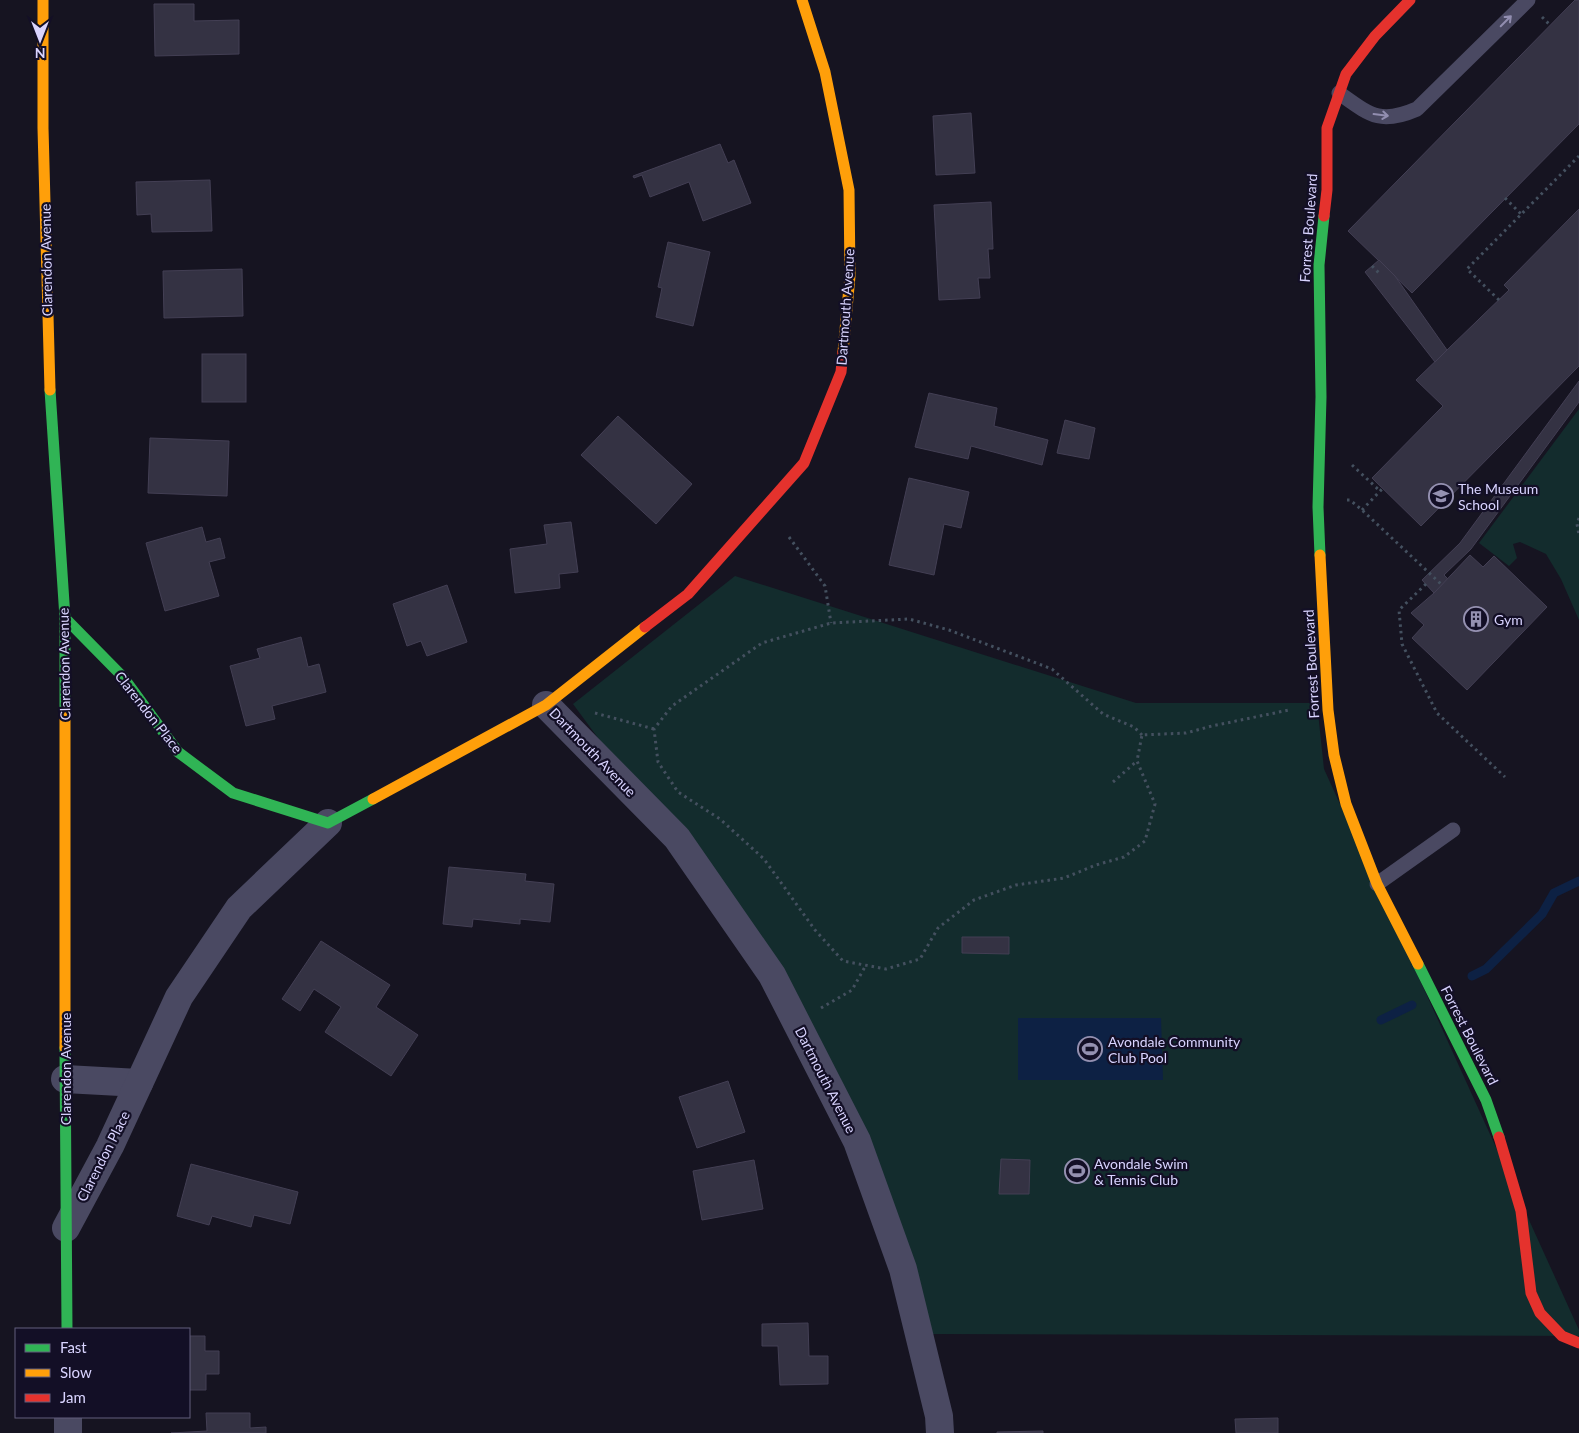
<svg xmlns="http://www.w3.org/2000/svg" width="1579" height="1433" viewBox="0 0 1579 1433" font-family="Lato,sans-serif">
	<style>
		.green { fill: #132c2d }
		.water { fill: #0d2144 }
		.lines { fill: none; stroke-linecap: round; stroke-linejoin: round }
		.stream { stroke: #0d2144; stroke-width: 9 }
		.building { fill: #343243; stroke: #433f54 }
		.path { stroke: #44505f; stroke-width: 3; stroke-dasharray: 2.5 4; stroke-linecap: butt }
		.lane { stroke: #4a4962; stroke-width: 15 }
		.street { stroke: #4a4962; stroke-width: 28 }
		.fast { stroke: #30b455; stroke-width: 11 }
		.slow { stroke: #ff9f0a; stroke-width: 11 }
		.jam { stroke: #e5322d; stroke-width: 11 }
		.oneway { stroke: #928eb0 }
		.labels { text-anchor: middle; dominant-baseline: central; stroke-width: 4.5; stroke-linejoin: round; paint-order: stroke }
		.street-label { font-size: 14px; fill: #d9d4ff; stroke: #130f26 }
		.poi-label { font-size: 14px; fill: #d9d4ff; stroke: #130f26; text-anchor: start }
	</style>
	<rect width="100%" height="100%" fill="#161421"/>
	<g class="green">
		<polygon points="1579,409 1579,620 1561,579 1546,554 1520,542 1513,544 1517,558 1509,566 1479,543"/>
		<polygon points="735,576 1136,703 1317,703 1324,769 1579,1330 1579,1336 933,1334 789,997 573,704"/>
	</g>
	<polygon class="water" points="1018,1018 1161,1018 1163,1080 1018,1080"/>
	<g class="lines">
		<g class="stream">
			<polyline points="1472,976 1486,969 1542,914 1554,893 1579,881"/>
			<polyline points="1381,1020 1412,1005"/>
		</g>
	</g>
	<g class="building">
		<polygon points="1575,0 1579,0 1579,124 1412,293 1348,231"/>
		<polygon points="154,4 194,4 194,21 239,20 239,54 155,56"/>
		<polygon points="971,113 975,173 936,175 933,116"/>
		<polygon points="720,144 728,163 734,160 751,203 703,221 689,182 650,197 642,175 634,178 633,176"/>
		<polygon points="210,180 212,231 152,232 151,214 137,215 136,182"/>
		<polygon points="991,202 993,249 988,249 990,278 978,278 980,298 939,300 934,205"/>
		<polygon points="1579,209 1579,366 1421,526 1372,478 1443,406 1416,380 1509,290 1504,285"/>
		<polygon points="668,242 710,252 693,326 656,317 662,288 658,287"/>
		<polygon points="1379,260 1395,276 1447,350 1435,362 1365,272"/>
		<polygon points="242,269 243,316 164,318 163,271"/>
		<rect x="202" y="354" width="44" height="48"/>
		<polygon points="1579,381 1579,402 1471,549 1444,575 1448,579 1434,593 1422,580 1460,543"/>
		<polygon points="929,393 997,408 994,426 1048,440 1042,465 971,446 968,459 915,447"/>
		<polygon points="618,416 692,484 656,524 581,455"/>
		<polygon points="1065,420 1095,428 1089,459 1057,453"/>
		<polygon points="150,438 229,441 227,496 148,493"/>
		<polygon points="909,478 969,492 961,528 944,524 934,575 889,565"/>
		<polygon points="571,522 578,572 559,574 560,588 515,593 510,549 547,544 544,525"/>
		<polygon points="202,527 206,542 220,538 225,558 209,562 219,596 165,611 146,543"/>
		<polygon points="1470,555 1483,567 1494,556 1547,607 1467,690 1412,638 1424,625 1411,613 1434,593"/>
		<polygon points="447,585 467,642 427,656 421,641 407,646 393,604"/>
		<polygon points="301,637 308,667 319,664 326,692 272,706 275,719 246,726 230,666 260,658 257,649"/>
		<polygon points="449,867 526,874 525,881 554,884 550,922 520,919 520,924 473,919 472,927 443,924"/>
		<polygon points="962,937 1009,937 1009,954 962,953"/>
		<polygon points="321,941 390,985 376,1007 418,1035 391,1076 325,1032 341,1007 314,989 300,1011 282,999"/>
		<polygon points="728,1081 745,1132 697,1148 679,1097"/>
		<polygon points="1001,1159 1030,1160 1029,1194 999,1194"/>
		<polygon points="754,1160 763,1209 702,1220 693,1171"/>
		<polygon points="191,1164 298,1192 290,1224 254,1215 251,1227 212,1216 209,1225 177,1216"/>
		<polygon points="808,1323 809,1356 828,1356 828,1384 780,1385 778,1346 762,1346 762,1324"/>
		<polygon points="189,1336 205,1336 205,1351 219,1351 219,1374 206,1374 206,1390 189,1390"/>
		<polygon points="206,1413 250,1413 250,1428 266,1427 266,1433 171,1433 207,1431"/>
		<polygon points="1278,1418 1278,1433 1236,1433 1235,1419"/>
		<polygon points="1043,1431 1043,1433 997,1433 997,1432"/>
	</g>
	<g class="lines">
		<g class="path">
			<polyline points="1542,17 1550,25"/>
			<polyline points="1505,198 1521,214"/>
			<polyline points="1372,266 1379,273"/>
			<polyline points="1499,300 1467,269 1579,156"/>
			<polyline points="1352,465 1380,491"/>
			<polyline points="1347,500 1350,500 1362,510 1442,585"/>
			<polyline points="1362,510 1383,488"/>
			<polyline points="1579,518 1577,524 1579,535"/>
			<polyline points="789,537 825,586 831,623"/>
			<polyline points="1426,584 1399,610 1402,644 1437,713 1505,777"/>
			<polyline points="595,713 654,729"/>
			<polyline points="1142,735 1134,727 1103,714 1052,669 949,630 909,619 831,623 762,643 672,706 654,729 658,762 678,792 720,819 764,859 815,930 843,961 886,969 920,959 938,928 974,900 1016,885 1064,878 1096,865 1124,857 1145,841 1155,804 1137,761 1142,735 1186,733 1212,726 1289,710"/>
			<polyline points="1113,782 1137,761"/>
			<polyline points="821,1008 852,990 866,965"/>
		</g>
		<g class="lane">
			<path d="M 1339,93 C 1370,115 1380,125 1417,109 L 1528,0"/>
			<polyline points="1377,884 1453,830"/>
		</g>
		<g class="street">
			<polyline points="546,705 677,838 772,975 857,1141 903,1269 939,1416 940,1433"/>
			<polyline points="65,1079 139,1083"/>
			<polyline points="66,1228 110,1146 179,997 239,908 328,823"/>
			<polyline points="68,1417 68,1433"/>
		</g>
		<g class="fast">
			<polyline points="50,390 65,618 65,712"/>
			<polyline points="1320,555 1318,507 1321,397 1319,265 1324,216"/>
			<polyline points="65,618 123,677 178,752 233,793 328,823 373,799"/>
			<polyline points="1418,964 1486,1100 1499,1137"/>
			<polyline points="65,1048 67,1329"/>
		</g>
		<g class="slow">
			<polyline points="43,0 43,128 50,390"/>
			<polyline points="802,0 825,72 849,190 850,276 843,352"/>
			<polyline points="1320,555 1328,710 1334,755 1346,804 1377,884 1418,964"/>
			<polyline points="65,712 65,1048"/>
			<polyline points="373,799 546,705 645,627"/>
		</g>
		<g class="jam">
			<polyline points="1324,216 1327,190 1327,128 1346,74 1375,36 1410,0"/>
			<polyline points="645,627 688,594 804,463 841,372 843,352"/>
			<polyline points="1499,1137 1521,1211 1531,1293 1540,1313 1562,1336 1579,1343"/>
		</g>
	</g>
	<defs><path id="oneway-shaft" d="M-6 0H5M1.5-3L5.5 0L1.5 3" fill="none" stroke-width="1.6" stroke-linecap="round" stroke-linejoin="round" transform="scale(1.25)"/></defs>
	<g class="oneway">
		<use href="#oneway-shaft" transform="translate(1506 21) rotate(-45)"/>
		<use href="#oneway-shaft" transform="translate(1381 115) rotate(7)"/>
	</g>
	<defs>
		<symbol id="school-ring" viewBox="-11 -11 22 22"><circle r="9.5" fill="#130f26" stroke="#9591b1" stroke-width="1.5"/><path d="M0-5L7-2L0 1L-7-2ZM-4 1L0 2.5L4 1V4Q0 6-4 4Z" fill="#9591b1"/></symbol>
		<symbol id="building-ring" viewBox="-11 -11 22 22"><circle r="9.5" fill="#130f26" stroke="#9591b1" stroke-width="1.5"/><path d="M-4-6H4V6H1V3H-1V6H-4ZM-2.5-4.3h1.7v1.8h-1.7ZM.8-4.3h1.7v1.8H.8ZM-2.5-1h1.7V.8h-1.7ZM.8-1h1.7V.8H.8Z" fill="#9591b1"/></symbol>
		<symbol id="stadium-ring" viewBox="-11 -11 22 22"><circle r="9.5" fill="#130f26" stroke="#9591b1" stroke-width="1.5"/><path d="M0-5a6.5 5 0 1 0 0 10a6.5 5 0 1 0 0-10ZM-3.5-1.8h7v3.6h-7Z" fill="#9591b1"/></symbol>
	</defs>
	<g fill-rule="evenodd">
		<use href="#school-ring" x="1427" y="482" width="28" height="28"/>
		<use href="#building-ring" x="1462" y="605" width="28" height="28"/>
		<use href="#stadium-ring" x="1076" y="1035" width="28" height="28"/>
		<use href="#stadium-ring" x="1063" y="1157" width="28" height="28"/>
	</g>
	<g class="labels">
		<g class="street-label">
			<text transform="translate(1308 228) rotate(-86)">Forrest Boulevard</text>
			<text transform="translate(46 260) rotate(-91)">Clarendon Avenue</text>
			<text transform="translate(845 307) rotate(-86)">Dartmouth Avenue</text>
			<text transform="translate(64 664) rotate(-91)">Clarendon Avenue</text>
			<text transform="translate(1311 664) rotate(-93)">Forrest Boulevard</text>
			<text transform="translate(149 712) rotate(52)">Clarendon Place</text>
			<text transform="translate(593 752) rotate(46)">Dartmouth Avenue</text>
			<text transform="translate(1470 1035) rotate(63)">Forrest Boulevard</text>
			<text transform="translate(65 1069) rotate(-90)">Clarendon Avenue</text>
			<text transform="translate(826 1080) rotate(63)">Dartmouth Avenue</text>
			<text transform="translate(103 1156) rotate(-63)">Clarendon Place</text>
		</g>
		<g class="poi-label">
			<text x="1458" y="488">The Museum<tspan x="1458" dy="16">School</tspan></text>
			<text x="1494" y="619">Gym</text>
			<text x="1108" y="1041">Avondale Community<tspan x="1108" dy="16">Club Pool</tspan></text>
			<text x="1094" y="1163">Avondale Swim<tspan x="1094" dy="16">&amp; Tennis Club</tspan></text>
		</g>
	</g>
	<rect x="15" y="1328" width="175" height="90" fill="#130f26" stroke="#625e7d"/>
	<rect x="25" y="1344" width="25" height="8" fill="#30b455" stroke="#625e7d"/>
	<text x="60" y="1353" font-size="15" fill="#d9d4ff">Fast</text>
	<rect x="25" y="1369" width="25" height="8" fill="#ff9f0a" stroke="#625e7d"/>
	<text x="60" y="1378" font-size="15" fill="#d9d4ff">Slow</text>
	<rect x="25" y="1394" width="25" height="8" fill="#e5322d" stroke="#625e7d"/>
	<text x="60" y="1403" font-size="15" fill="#d9d4ff">Jam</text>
	<g transform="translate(40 40) rotate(180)" stroke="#130f26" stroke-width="4" paint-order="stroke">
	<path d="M0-4L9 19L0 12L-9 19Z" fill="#d9d4ff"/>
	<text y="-8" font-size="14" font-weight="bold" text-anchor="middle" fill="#d9d4ff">N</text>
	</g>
</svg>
